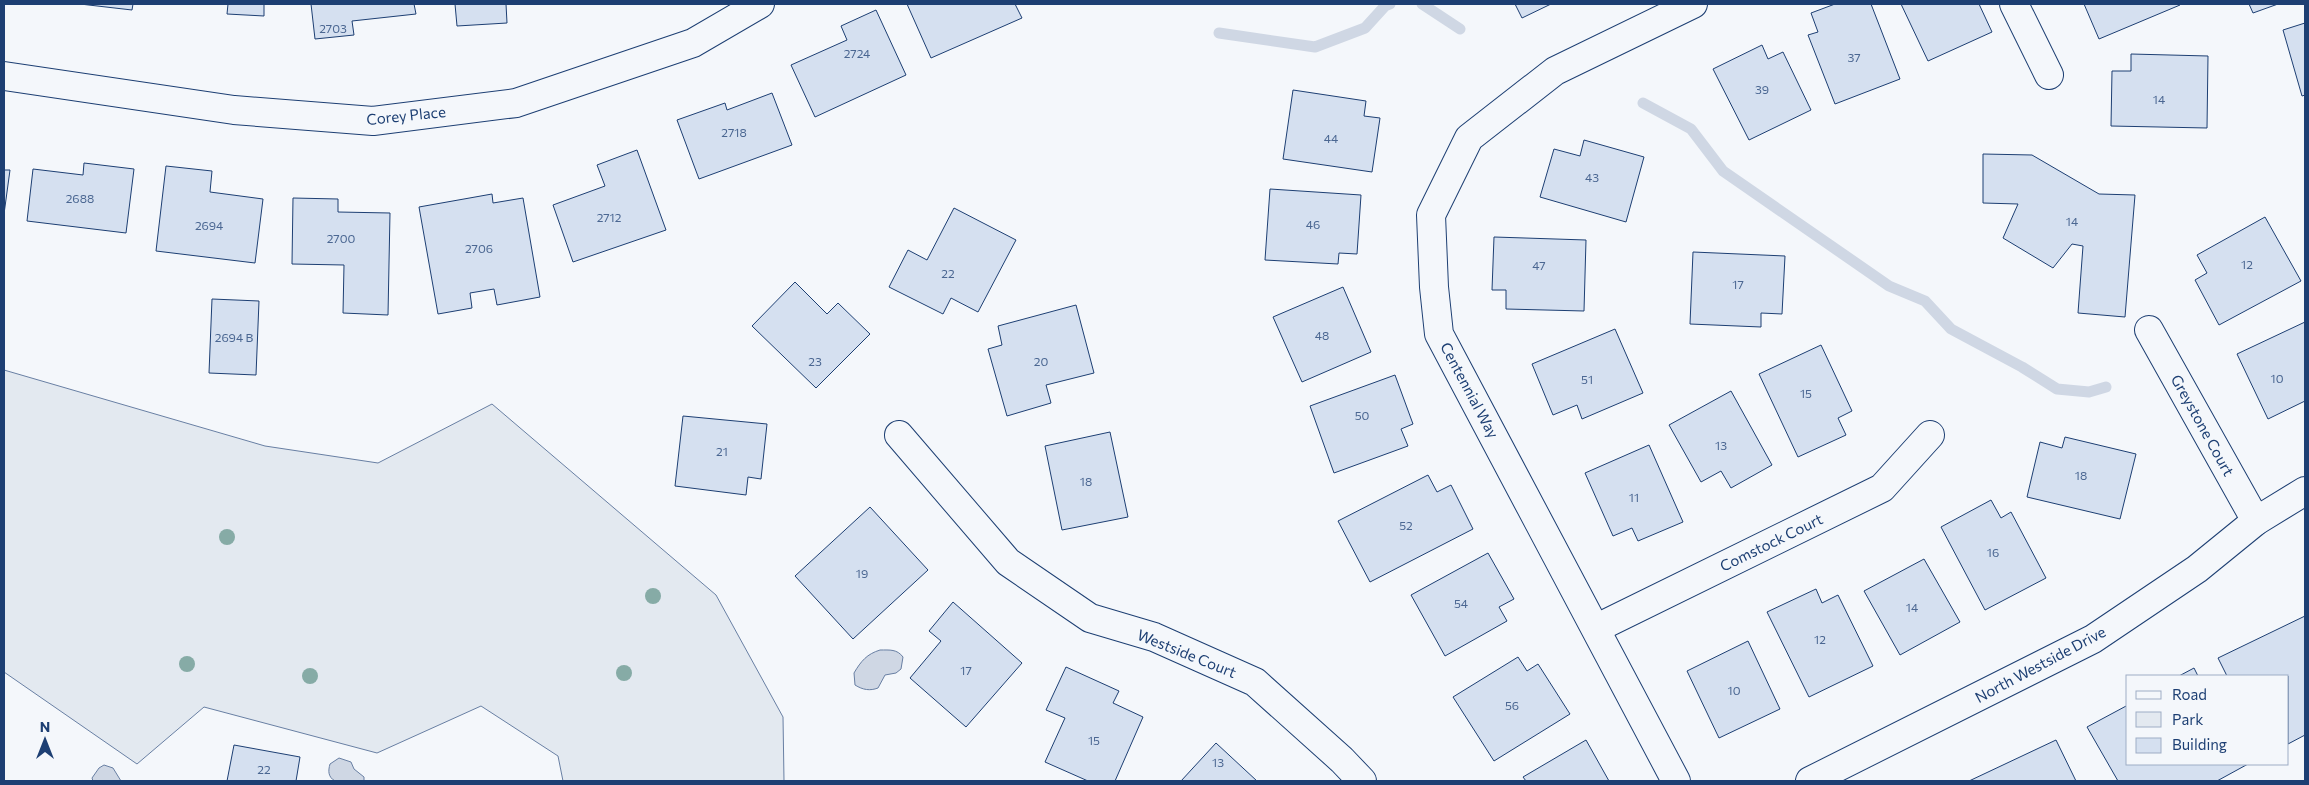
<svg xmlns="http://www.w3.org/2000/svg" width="2309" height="785" viewBox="0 0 2309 785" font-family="Commissioner,sans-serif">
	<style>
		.green { fill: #e3e9f0; stroke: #687fa3 }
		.water { fill: #cfd7e4; stroke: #687fa3 }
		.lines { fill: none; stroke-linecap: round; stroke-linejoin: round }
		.stream { stroke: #cfd7e4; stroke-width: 11 }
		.building { fill: #d5e0f0; stroke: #1d3f73 }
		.minor-casing { stroke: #1d3f73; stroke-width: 30 }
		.tertiary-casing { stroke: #1d3f73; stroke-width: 30 }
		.minor { stroke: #f4f7fb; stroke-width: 28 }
		.tertiary { stroke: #f4f7fb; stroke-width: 28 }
		.tree { fill: #86aba6 }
		.labels { text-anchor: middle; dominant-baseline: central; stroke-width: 4; stroke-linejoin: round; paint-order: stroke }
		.number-label { font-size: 12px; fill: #4b6792 }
		.street-label { font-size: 15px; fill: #1d3f73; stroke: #f4f7fb }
	</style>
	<rect width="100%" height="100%" fill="#f4f7fb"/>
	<polygon class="green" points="4,370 265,446 378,463 492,404 716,595 783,717 784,781 563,781 558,756 481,706 377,753 204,707 137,764 4,672"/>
	<g class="water">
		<path d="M 880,650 C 890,650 897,649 903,657 L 901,669 L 896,673 L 885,675 L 878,688 C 870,691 863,690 855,685 L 854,673 C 861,661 867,654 880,650 Z"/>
		<path d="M 339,758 L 351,762 L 354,769 L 364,777 L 364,781 L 335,781 C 328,777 328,771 330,764 Z"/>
		<polygon points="104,765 113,768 121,781 93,781 92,778 99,768"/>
	</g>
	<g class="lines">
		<g class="stream">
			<polyline points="1422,4 1460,29"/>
			<polyline points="1219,33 1315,47 1365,28 1385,6 1390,4"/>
			<polyline points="1643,103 1691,129 1723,171 1889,286 1925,301 1951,329 2022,367 2057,389 2089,392 2106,387"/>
		</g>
	</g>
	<g class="building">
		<polygon points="80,4 133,4 132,10"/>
		<polygon points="228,4 264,4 264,16 227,14"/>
		<polygon points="311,4 414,4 416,14 352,21 354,35 315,39"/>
		<polygon points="455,4 506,4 507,23 457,26"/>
		<polygon points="907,4 1015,4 1022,18 931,58"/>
		<polygon points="1515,4 1551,4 1522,18"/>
		<polygon points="1835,4 1871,4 1900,79 1835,104 1808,35 1818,32 1811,13"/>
		<polygon points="1901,4 1979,4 1992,32 1928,61"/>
		<polygon points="2084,4 2180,4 2180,5 2099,39"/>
		<polygon points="2249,4 2278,4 2253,13"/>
		<polygon points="876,10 906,75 815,117 791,65 847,40 841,26"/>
		<polygon points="2305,23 2305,95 2302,96 2283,30"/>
		<polygon points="1762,45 1768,59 1783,52 1811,110 1749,140 1713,69"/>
		<polygon points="2131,54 2208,56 2207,128 2111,126 2112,71 2131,71"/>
		<polygon points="1293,90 1366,101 1364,116 1380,118 1372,172 1283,159"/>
		<polygon points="772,93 792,145 699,179 677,120 725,103 727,110"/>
		<polygon points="1584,140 1644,157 1626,222 1540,197 1554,149 1580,156"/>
		<polygon points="637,150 666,230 573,262 553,205 605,186 597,165"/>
		<polygon points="1983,154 2032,155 2099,194 2135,195 2125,317 2078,313 2083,246 2072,244 2053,268 2003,238 2018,204 1983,203"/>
		<polygon points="84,163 134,169 126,233 27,221 33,169 83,175"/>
		<polygon points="166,166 212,171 210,192 263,199 255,263 156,251"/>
		<polygon points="4,170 10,170 4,214"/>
		<polygon points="1270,189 1361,195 1357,254 1339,253 1338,264 1265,260"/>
		<polygon points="492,194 493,203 523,198 540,297 497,305 494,289 470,293 472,308 438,314 419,207"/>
		<polygon points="293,198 338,199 338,212 390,213 388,315 343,313 344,265 292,264"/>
		<polygon points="954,208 1016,240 978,312 951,298 943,314 889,287 908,250 927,260"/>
		<polygon points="2265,217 2301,281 2219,325 2195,280 2207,273 2197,255"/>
		<polygon points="1494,237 1586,240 1584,311 1506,309 1506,290 1492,290"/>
		<polygon points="1693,252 1785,256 1782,314 1761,313 1761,327 1690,324"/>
		<polygon points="795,282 827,314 838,303 870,334 816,388 752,326"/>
		<polygon points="1343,287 1371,352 1302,382 1273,317"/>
		<polygon points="212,299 259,301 256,375 209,373"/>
		<polygon points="1076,305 1094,373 1046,385 1051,403 1007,416 988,349 1002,345 998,326"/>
		<polygon points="2305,322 2305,401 2268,419 2237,354"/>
		<polygon points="1615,329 1643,393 1582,419 1577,405 1553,415 1532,364"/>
		<polygon points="1821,345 1852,411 1838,418 1846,435 1798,457 1759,374"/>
		<polygon points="1395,375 1413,424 1401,429 1408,446 1334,473 1310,406"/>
		<polygon points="1731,391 1772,465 1731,488 1721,471 1701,482 1669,425"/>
		<polygon points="683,416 767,424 761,479 748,477 746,495 675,486"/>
		<polygon points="1110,432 1128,517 1062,530 1045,446"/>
		<polygon points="2065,437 2136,454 2120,519 2027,497 2040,442 2062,448"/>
		<polygon points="1649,445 1683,522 1638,541 1632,528 1613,536 1585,473"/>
		<polygon points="1428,475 1437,492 1451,485 1473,529 1370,582 1338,521"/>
		<polygon points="1991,500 2001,518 2011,512 2046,578 1985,610 1941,527"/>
		<polygon points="870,507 928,570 853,639 795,576"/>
		<polygon points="1488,553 1514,599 1499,607 1507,621 1445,656 1411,595"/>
		<polygon points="1924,559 1960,622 1900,655 1864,591"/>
		<polygon points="1816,589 1822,603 1838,595 1873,666 1809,697 1767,612"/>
		<polygon points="953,602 1022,663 966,727 910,678 941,641 929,631"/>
		<polygon points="2305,616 2305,735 2288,744 2288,676 2227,676 2218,658"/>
		<polygon points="1748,641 1780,709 1719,738 1687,671"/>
		<polygon points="1518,657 1527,671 1538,664 1570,714 1494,761 1453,697"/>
		<polygon points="1066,667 1119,691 1113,703 1143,717 1115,781 1088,781 1045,762 1065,718 1046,710"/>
		<polygon points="2194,668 2198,676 2179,676"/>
		<polygon points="2128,705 2128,764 2248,764 2217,781 2118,781 2087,727"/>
		<polygon points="1586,740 1609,781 1526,781 1523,777"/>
		<polygon points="2056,740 2076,781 1969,781"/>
		<polygon points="1216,743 1257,781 1181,781"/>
		<polygon points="234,745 300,757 296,781 227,781"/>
	</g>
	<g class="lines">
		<defs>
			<g id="minor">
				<polyline points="2014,4 2049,75"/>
				<polyline points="4,76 234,110 373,121 516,103 693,43 760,4"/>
				<polyline points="2149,330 2256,521"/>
				<polyline points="899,435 1008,562 1090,618 1154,637 1255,682 1342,760 1362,781"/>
				<polyline points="1597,628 1882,488 1930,435"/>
				<polyline points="1676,781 1439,334 1434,287 1431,215 1469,138 1555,71 1693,4"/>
			</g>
			<polyline id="tertiary" points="1810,781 2093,639 2197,569 2256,521 2305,491"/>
		</defs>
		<use href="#minor" class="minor-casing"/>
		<use href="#tertiary" class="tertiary-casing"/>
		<use href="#minor" class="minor"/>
		<use href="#tertiary" class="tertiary"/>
	</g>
	<g class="tree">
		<circle cx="227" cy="537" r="8"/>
		<circle cx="653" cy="596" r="8"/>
		<circle cx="187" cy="664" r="8"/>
		<circle cx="624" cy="673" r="8"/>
		<circle cx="310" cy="676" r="8"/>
	</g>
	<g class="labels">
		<g class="number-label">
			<text x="333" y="28">2703</text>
			<text x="857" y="53">2724</text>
			<text x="1854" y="57">37</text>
			<text x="1762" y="89">39</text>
			<text x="2159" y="99">14</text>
			<text x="734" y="132">2718</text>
			<text x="1331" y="138">44</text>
			<text x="1592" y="177">43</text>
			<text x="80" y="198">2688</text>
			<text x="609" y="217">2712</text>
			<text x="2072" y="221">14</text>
			<text x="1313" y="224">46</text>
			<text x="209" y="225">2694</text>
			<text x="341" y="238">2700</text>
			<text x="479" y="248">2706</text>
			<text x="2247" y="264">12</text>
			<text x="1539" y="265">47</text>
			<text x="948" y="273">22</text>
			<text x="1738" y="284">17</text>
			<text x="1322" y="335">48</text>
			<text x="234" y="337">2694 B</text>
			<text x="815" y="361">23</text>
			<text x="1041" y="361">20</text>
			<text x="2277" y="378">10</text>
			<text x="1587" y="379">51</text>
			<text x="1806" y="393">15</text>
			<text x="1362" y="415">50</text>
			<text x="1721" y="445">13</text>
			<text x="722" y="451">21</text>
			<text x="2081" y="475">18</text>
			<text x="1086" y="481">18</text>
			<text x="1634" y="497">11</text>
			<text x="1406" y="525">52</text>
			<text x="1993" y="552">16</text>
			<text x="862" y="573">19</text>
			<text x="1461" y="603">54</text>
			<text x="1912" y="607">14</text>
			<text x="1820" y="639">12</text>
			<text x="966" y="670">17</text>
			<text x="1734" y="690">10</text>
			<text x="1512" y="705">56</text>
			<text x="1094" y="740">15</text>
			<text x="1218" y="762">13</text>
			<text x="264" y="769">22</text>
		</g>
		<g class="street-label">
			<text transform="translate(406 115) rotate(-6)">Corey Place</text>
			<text transform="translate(1470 390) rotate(62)">Centennial Way</text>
			<text transform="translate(2203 425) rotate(61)">Greystone Court</text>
			<text transform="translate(1771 542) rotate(-26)">Comstock Court</text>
			<text transform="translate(1187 653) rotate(22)">Westside Court</text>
			<text transform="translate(2040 664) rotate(-28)">North Westside Drive</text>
		</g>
	</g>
	<rect width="2309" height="785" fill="none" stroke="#1d3f73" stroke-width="10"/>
	<rect x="2126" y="675" width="162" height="90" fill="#f4f7fb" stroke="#9eadc5"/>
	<rect x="2136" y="691" width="25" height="8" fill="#f4f7fb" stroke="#9eadc5"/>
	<text x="2172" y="700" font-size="15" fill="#1d3f73">Road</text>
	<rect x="2136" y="712" width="25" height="15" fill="#e3e9f0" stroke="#9eadc5"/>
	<text x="2172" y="725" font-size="15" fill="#1d3f73">Park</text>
	<rect x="2136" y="738" width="25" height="15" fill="#d5e0f0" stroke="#9eadc5"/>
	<text x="2172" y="750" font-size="15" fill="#1d3f73">Building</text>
	<g transform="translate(45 740)" stroke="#f4f7fb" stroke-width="4" paint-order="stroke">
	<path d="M0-4L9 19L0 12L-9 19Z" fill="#1d3f73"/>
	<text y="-8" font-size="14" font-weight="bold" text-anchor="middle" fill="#1d3f73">N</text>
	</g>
</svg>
